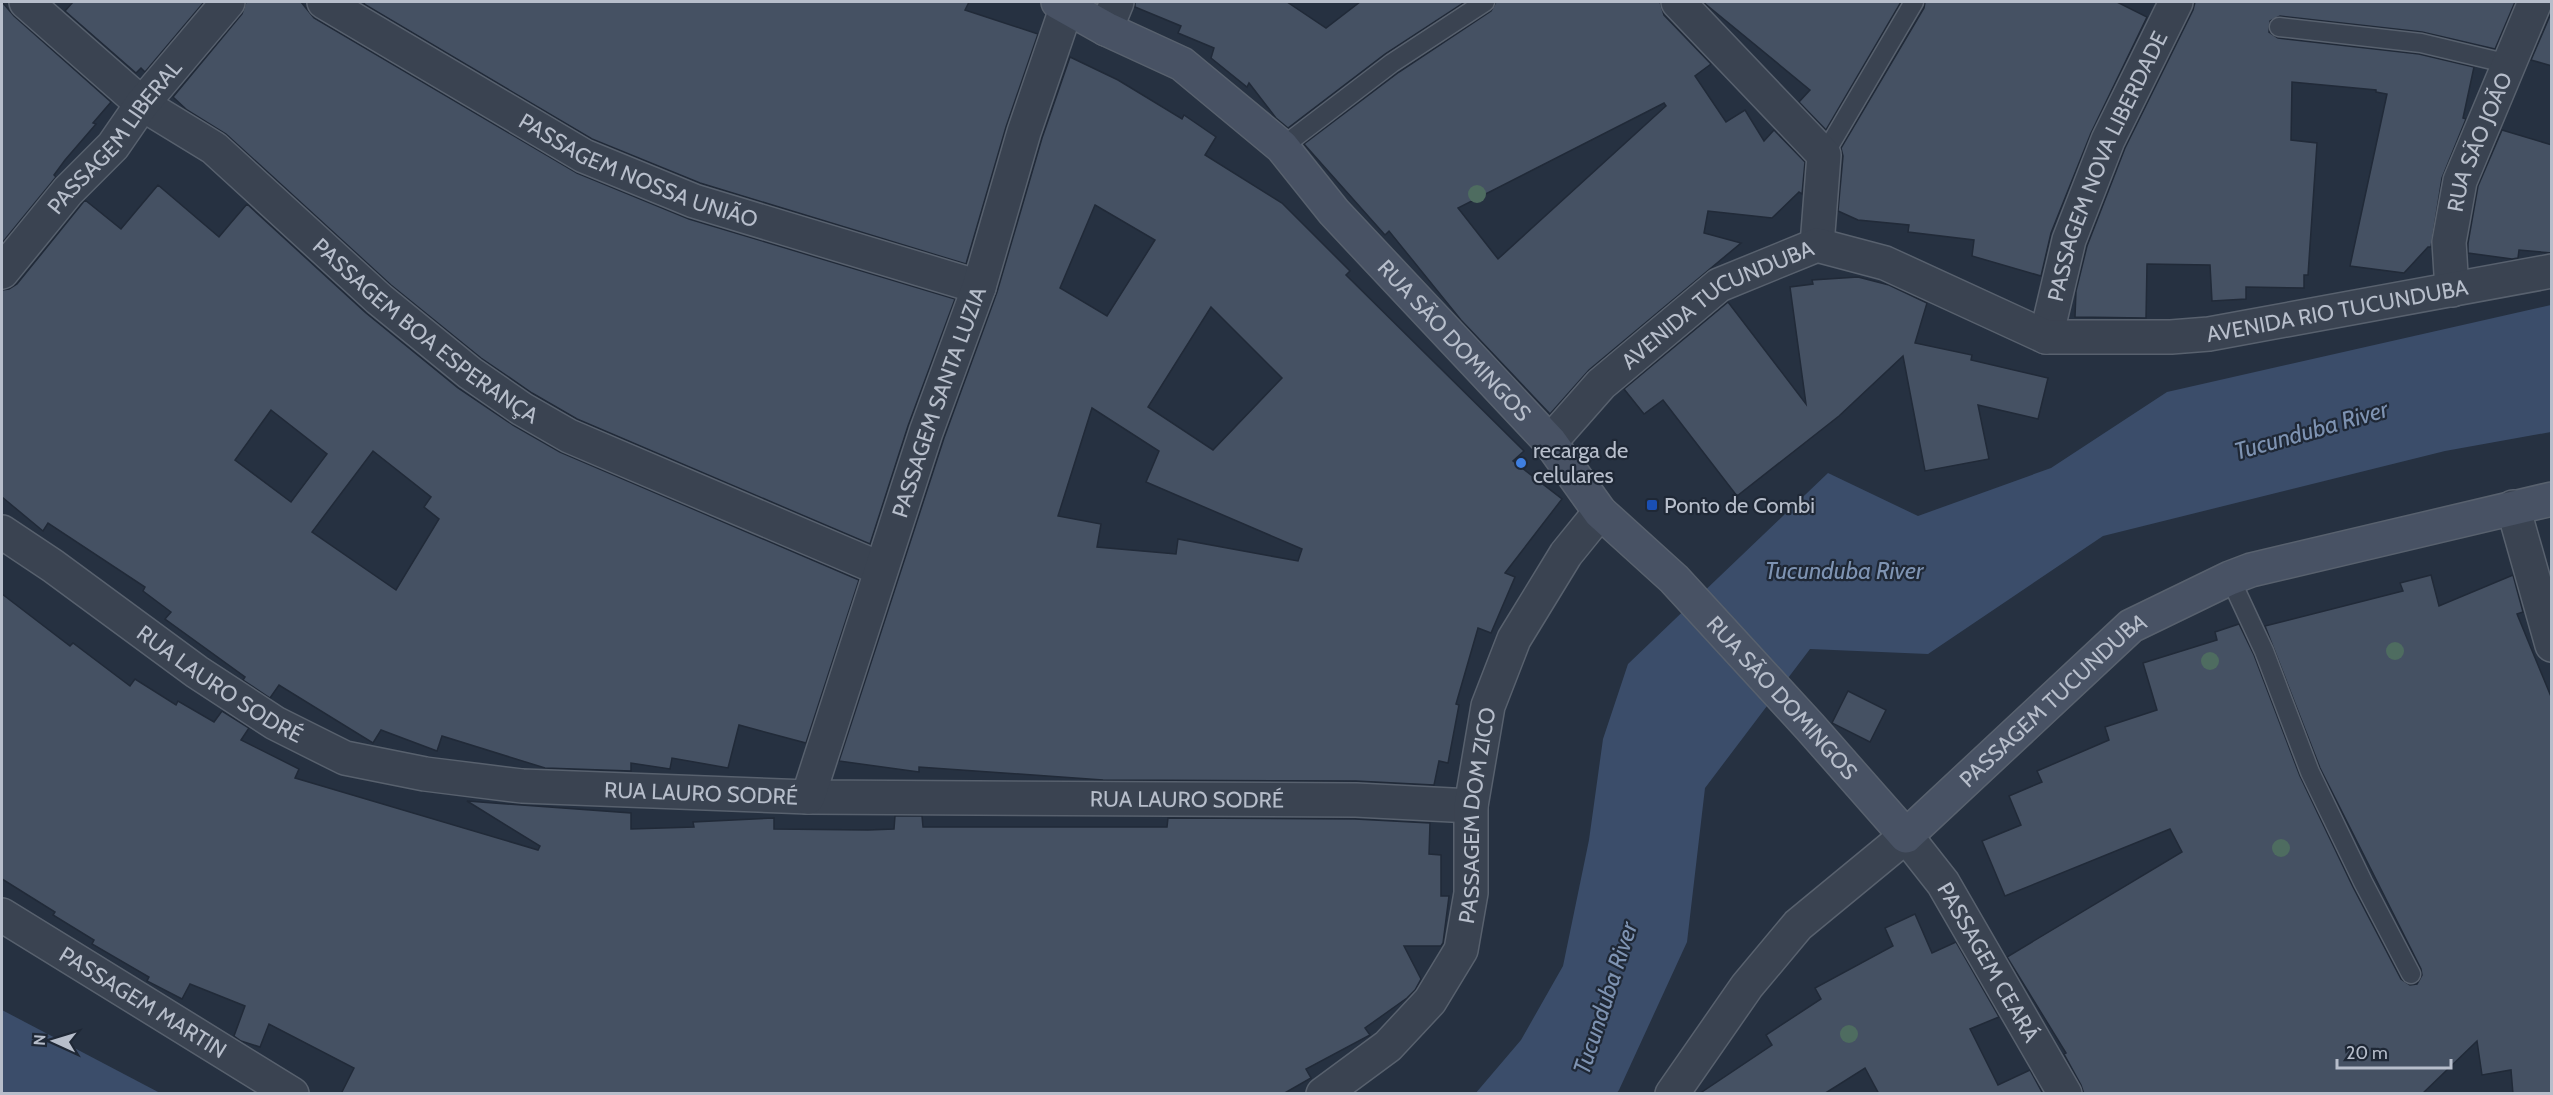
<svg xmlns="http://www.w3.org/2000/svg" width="2553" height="1095" viewBox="0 0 2553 1095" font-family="Cabin,sans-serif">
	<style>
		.water { fill: #3b4d6a }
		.building { fill: #455163; stroke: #212a38; stroke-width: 1.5; fill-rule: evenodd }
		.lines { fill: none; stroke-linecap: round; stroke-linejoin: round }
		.lane-casing { stroke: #58616e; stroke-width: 21 }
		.street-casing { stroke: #58616e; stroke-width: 36 }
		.secondary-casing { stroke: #58616e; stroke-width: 36 }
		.lane { stroke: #3a4351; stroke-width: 18 }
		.street { stroke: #3a4351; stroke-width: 33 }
		.secondary { stroke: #485264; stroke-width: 33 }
		.tree { fill: #4e6c60 }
		.shop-dot { fill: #3f7fe0; stroke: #1f2836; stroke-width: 2 }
		.transit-dot { fill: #1a4fb4; stroke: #1f2836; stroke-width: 2 }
		.labels { text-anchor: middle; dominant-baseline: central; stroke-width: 4.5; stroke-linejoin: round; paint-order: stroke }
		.street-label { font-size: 22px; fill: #b7becb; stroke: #1f2836 }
		.poi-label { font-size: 22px; fill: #b7becb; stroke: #1f2836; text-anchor: start }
		.water-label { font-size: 24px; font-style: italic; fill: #7e93b2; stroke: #1f2836 }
	</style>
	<rect width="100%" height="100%" fill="#263141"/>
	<g class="water">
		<polygon points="2551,305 2551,432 2445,451 2103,536 1928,654 1810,649 1705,788 1687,942 1619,1090 1616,1094 1475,1094 1521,1040 1563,966 1589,840 1603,739 1628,664 1828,473 1918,516 2051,468 2167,392"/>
		<polygon points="2,1010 160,1093 2,1093"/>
	</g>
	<g class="building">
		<polygon points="2,2 14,16 111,102 93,123 96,124 65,160 54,175 56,177 2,243"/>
		<polygon points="73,2 204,2 145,72 141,68 136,73 65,11"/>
		<polygon points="246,2 301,2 314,18 577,173 689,219 955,299 908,426 870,544 577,419 532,393 481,358 391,285 226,134 187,110 173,97 242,14"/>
		<polygon points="365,2 969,2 965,10 1038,34 1006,127 966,264 700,183 592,139 364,4"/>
		<polygon points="1135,2 1287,2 1326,28 1360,2 1465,2 1385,54 1288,128 1276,118 1249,83 1247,87 1211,58 1214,48 1178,33 1181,26 1135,7"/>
		<path d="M 1496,2 L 1660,2 L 1664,15 L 1711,64 L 1695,76 L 1726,122 L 1745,110 L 1764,141 L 1774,130 L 1805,162 L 1802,194 L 1799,192 L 1772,218 L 1708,211 L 1704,233 L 1741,243 L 1589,370 L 1550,414 L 1461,320 L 1389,231 L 1385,235 L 1304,144 L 1399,72 L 1491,11 ZM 1664,103 L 1666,106 L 1498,259 L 1458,208 Z"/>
		<polygon points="1703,2 1901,2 1826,130 1799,102 1810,90"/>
		<polygon points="1925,2 2117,2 2147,17 2091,133 2051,233 2041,276 1972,256 1974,240 1908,232 1909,225 1858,220 1838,211 1843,156 1841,148 1924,8"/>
		<polygon points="2195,2 2515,2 2495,49 2422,32 2280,16 2270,21 2269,32 2278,38 2419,54 2474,67 2463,118 2466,119 2442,178 2431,247 2428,247 2404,273 2350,266 2387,94 2376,92 2376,90 2292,82 2291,140 2317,143 2308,275 2304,275 2304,288 2246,287 2246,299 2212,301 2210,265 2147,264 2146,318 2075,317 2076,291 2087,246 2125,148 2193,10"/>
		<polygon points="2552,11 2552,66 2531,60"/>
		<path d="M 1070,57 L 1118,80 L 1182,119 L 1184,115 L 1216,137 L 1205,155 L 1282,203 L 1350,271 L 1346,275 L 1524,451 L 1513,461 L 1562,499 L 1505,573 L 1515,577 L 1491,633 L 1478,628 L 1456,704 L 1459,705 L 1448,763 L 1439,761 L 1434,785 L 1356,781 L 1103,780 L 919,767 L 919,772 L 839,761 L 944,438 L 997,292 L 1042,138 ZM 1095,205 L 1155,240 L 1107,316 L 1060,288 ZM 1211,307 L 1282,378 L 1213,450 L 1148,407 ZM 1092,408 L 1159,451 L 1146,482 L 1302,549 L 1298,561 L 1178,539 L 1176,554 L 1097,547 L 1101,524 L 1058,516 Z"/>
		<polygon points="2502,130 2552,145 2552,253 2519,250 2518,258 2512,259 2468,253 2468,243 2478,186"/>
		<path d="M 158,185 L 219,237 L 247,204 L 366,313 L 458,388 L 513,425 L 560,452 L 859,580 L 806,743 L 739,725 L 728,768 L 672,758 L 670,769 L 631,763 L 631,771 L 545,768 L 442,736 L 437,751 L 381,730 L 373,743 L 279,685 L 270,698 L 243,680 L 245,677 L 165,619 L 171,612 L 143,591 L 145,587 L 48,523 L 43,531 L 2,497 L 2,290 L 9,289 L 17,284 L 85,200 L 121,229 ZM 271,410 L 327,454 L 291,502 L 235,460 ZM 373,451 L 431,497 L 424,507 L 439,519 L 396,590 L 312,532 Z"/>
		<polygon points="1858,277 1889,285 1927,303 1915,343 1972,355 1971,360 2048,378 2038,419 1978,405 1989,459 1925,471 1903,356 1839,416 1737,496 1663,400 1644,414 1624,389 1728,302 1806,404 1790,287 1813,284 1812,280"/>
		<polygon points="2431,575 2439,606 2513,575 2523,612 2517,614 2552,699 2552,1094 2513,1094 2511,1070 2482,1075 2477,1041 2422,1094 2084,1094 2081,1085 2064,1054 2066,1053 2007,957 2182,852 2170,829 2005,896 1982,841 2021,825 2009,796 2042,782 2037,771 2109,740 2105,727 2157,710 2143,663 2217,640 2215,632 2239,624 2254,655 2300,776 2353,887 2401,979 2410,985 2417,984 2422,975 2421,969 2320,768 2265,626 2403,591 2400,583"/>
		<polygon points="2,594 70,646 73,643 130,686 135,679 176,705 178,701 214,722 222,711 249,728 241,740 299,769 295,778 538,850 540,846 467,801 631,813 631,829 694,827 693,822 774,818 774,829 868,830 894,829 895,816 922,816 923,827 1167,827 1168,818 1355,819 1430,823 1429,854 1441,855 1441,896 1449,896 1443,943 1441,946 1404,946 1421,979 1415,990 1407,998 1365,1028 1370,1035 1306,1069 1311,1078 1283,1094 341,1094 354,1068 269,1024 260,1047 241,1041 234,1036 245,1006 190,984 182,999 147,981 149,977 92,944 94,940 53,915 55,912 2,879"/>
		<polygon points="1848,691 1886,710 1870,742 1832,723"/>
		<polygon points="1915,914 1932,953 1956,942 1999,1017 1970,1029 1998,1085 2030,1070 2043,1094 1879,1094 1865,1068 1824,1094 1699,1094 1772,1045 1766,1035 1821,999 1815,988 1893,946 1885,928"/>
	</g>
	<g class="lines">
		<defs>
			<g id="lane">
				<polyline points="2279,27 2421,43 2509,64"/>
				<polyline points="1282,147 1392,63 1485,2"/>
				<polyline points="1824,155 1914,2"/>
				<polyline points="2230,578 2264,651 2310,772 2363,882 2411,974"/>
			</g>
			<g id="street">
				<path id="s1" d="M 26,2 L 142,104 L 214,148 L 379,299 L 470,373 L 522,409 L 569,436 L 881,569"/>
				<path id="s2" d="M 324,2 L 584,156 L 694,201 L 979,287"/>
				<polyline points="1678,2 1824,155 1817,245"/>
				<polyline points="1106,29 1117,2"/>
				<path id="s3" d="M 2,272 L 68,191 L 113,146 L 142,104 L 228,2"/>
				<path id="s4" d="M 2452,290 L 2449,242 L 2460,181 L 2535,2"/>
				<path id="s5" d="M 2046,337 L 2069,240 L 2108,140 L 2176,2"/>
				<path id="s6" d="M 1550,442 L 1601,384 L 1719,285 L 1817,245 L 1885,263 L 2046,337 L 2171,337 L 2209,334 L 2552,271"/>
				<polyline points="2513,507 2552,645"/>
				<path id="s7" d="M 2,532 L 53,566 L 197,672 L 275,723 L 345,758 L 425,774 L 522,786 L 808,797 L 1356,800 L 1471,806"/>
				<path id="s8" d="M 808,797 L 926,432 L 979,287 L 1024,132 L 1067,6"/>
				<path id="s9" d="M 2,915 L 292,1094"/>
				<path id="s10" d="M 1323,1094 L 1388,1046 L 1430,1001 L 1461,950 L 1471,893 L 1471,806 L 1488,706 L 1514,639 L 1566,554 L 1600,512"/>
				<path id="s11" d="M 1672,1094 L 1747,986 L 1798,925 L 1906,836 L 1943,883 L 2065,1094"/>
			</g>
			<g id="secondary">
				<path id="s12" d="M 1058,2 L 1106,29 L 1182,64 L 1282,147 L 1334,212 L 1550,442 L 1600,512 L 1674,579 L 1810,727 L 1906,836 L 2131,626 L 2230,578 L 2251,570 L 2552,499"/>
			</g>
		</defs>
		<use href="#lane" class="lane-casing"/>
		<use href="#street" class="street-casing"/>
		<use href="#secondary" class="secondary-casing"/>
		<use href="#lane" class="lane"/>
		<use href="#street" class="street"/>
		<use href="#secondary" class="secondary"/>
	</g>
	<g class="tree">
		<circle cx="1477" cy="194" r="9"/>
		<circle cx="2395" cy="651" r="9"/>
		<circle cx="2210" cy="661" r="9"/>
		<circle cx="2281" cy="848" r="9"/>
		<circle cx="1849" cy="1034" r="9"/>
	</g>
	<circle class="shop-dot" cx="1521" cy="463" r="6"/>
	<rect class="transit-dot" x="1646" y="499" width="12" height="12" rx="3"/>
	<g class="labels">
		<g class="street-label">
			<text stroke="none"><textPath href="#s3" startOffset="176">PASSAGEM LIBERAL</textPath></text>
			<text stroke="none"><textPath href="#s4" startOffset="153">RUA SÃO JOÃO</textPath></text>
			<text stroke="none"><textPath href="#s5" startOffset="182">PASSAGEM NOVA LIBERDADE</textPath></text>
			<text stroke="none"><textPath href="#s2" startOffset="358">PASSAGEM NOSSA UNIÃO</textPath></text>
			<text stroke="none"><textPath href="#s6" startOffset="220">AVENIDA TUCUNDUBA</textPath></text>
			<text stroke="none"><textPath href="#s6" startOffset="878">AVENIDA RIO TUCUNDUBA</textPath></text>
			<text stroke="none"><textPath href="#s1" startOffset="519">PASSAGEM BOA ESPERANÇA</textPath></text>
			<text stroke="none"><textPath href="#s12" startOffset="528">RUA SÃO DOMINGOS</textPath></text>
			<text stroke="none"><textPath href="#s8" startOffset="416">PASSAGEM SANTA LUZIA</textPath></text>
			<text stroke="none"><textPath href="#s7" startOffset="266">RUA LAURO SODRÉ</textPath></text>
			<text stroke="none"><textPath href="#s12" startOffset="1014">RUA SÃO DOMINGOS</textPath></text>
			<text stroke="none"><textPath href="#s12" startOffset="1400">PASSAGEM TUCUNDUBA</textPath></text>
			<text stroke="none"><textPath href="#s7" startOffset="770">RUA LAURO SODRÉ</textPath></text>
			<text stroke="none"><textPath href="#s7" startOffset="1256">RUA LAURO SODRÉ</textPath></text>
			<text stroke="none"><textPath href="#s10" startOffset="338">PASSAGEM DOM ZICO</textPath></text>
			<text stroke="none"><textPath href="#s11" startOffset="502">PASSAGEM CEARÁ</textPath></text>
			<text stroke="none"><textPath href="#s9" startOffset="166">PASSAGEM MARTIN</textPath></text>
		</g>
		<g class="poi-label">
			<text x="1533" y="450">recarga de<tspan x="1533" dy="25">celulares</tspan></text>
			<text x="1664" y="505">Ponto de Combi</text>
		</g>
		<g class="water-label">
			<text transform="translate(2311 430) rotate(-16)">Tucunduba River</text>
			<text x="1844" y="570">Tucunduba River</text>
			<text transform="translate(1605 998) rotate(-72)">Tucunduba River</text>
		</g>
	</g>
	<rect width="2553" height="1095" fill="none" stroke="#b7becb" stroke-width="6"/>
	<g transform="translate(54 1041) rotate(274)" stroke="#1f2836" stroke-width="4.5" paint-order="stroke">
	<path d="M0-4.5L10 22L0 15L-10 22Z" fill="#b7becb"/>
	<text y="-9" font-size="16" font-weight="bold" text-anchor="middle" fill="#b7becb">N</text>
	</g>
	<path d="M2337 1059v9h114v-9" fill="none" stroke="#b7becb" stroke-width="3"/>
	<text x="2346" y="1059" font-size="18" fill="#b7becb" stroke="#1f2836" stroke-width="4.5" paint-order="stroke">20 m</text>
</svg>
